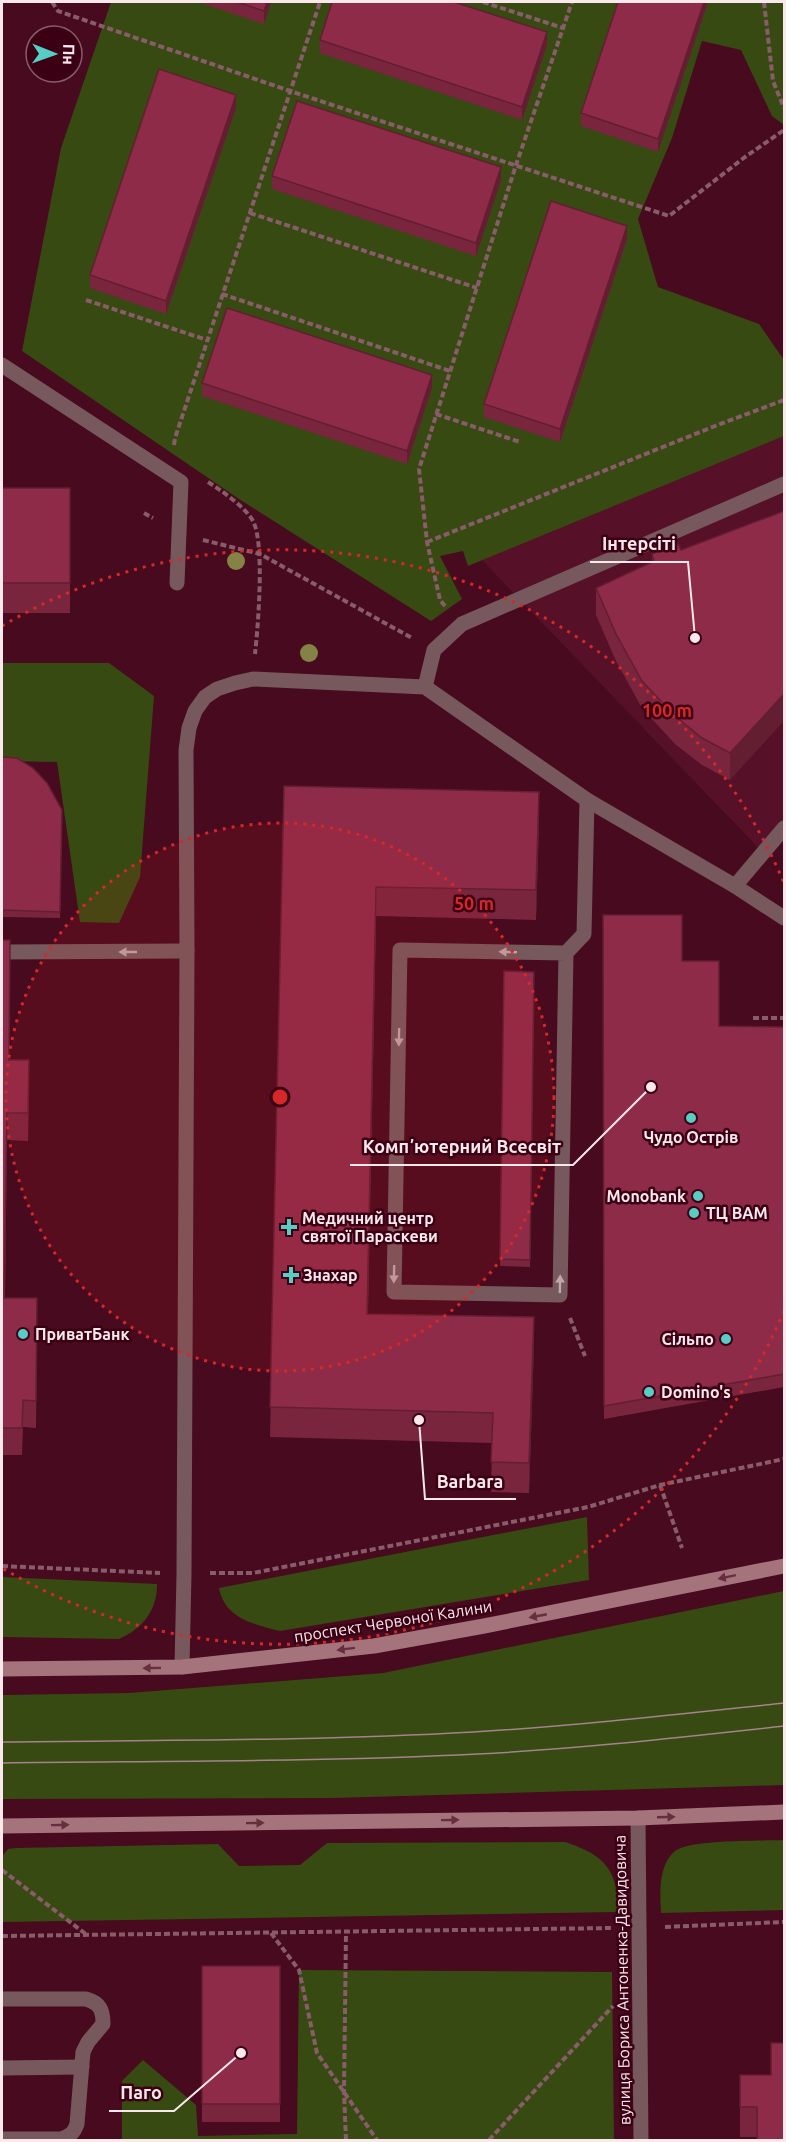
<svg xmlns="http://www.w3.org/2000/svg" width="786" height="2142" viewBox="0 0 786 2142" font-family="Ubuntu,sans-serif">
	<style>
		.built { fill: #561128 }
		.green { fill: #364a12 }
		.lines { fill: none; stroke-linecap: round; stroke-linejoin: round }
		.path { stroke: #895c6a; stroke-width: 4; stroke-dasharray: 6 3; stroke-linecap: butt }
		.lane { stroke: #76585d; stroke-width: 15 }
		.street { stroke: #76585d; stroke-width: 15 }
		.secondary { stroke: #a4737c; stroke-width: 15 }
		.tram { stroke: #a7818c; stroke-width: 1.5 }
		.tree { fill: #848245 }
		.wall { fill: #7a253e }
		.shaded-wall { fill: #631e32 }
		.building { fill: #8e2b48; stroke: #631e32; stroke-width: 1.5 }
		.oneway { fill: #bfa8ac }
		.oneway2 { fill: #662e3e }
		.ring { fill: none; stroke: #d62828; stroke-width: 3; stroke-dasharray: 3 6 }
		.poi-dot { fill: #56cec3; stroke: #3c0015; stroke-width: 2 }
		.labels { text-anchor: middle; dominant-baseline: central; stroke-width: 5; stroke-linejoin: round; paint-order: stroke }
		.poi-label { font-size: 16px; font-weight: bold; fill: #fae9ec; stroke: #3c0015; text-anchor: start }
		.street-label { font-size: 16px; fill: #fae9ec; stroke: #3c0015 }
		.centre { fill: #d62828; stroke: #3c0015; stroke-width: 3 }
		.ring-label { font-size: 18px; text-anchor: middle; font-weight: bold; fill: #d62828; stroke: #3c0015; stroke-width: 5; stroke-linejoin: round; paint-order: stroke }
		.leader { fill: none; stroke: #fae9ec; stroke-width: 2 }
		.callout-dot { fill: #fae9ec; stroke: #3c0015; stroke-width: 2 }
		.callout-label { font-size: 18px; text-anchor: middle; font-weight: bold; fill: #fae9ec; stroke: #3c0015; stroke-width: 5; stroke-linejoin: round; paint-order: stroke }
	</style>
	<rect width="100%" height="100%" fill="#470a1e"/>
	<polygon class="built" points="784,436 784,840 768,858 478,556"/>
	<g class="green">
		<polygon points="111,2 784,2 784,125 772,116 741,50 702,41 672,138 638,219 658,287 759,324 784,360 784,436 468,566 463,551 440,556 462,599 431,621 239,499 22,351 61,148"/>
		<polygon points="2,663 109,663 154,696 140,877 119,923 80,922 57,762 2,761"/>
		<path d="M 587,1517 L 589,1580 L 280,1631 C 254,1624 225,1619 219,1588 Z"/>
		<path d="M 2,1577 L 157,1584 C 157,1611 143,1628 119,1639 L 2,1637 Z"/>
		<polygon points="784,1591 784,1785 332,1798 2,1799 2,1695 129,1693 383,1673"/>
		<path d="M 784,1840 L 784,1910 L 661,1913 C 660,1894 658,1865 675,1851 C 689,1839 762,1841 784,1840 Z"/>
		<path d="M 565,1842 C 605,1855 618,1870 618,1912 L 2,1922 L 2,1856 L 8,1849 L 16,1848 L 218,1844 L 239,1866 L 300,1865 L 327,1843 Z"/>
		<polygon points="299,1970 612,1972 614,2140 122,2140 122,2081 143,2060 196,2105 198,2136 297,2134"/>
	</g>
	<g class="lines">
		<g class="path">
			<polyline points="52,2 58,11 290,91 669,216 745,157 784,130"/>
			<polyline points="483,2 563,28"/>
			<polyline points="764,2 773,81 784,108"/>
			<polyline points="250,213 477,288"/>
			<polyline points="222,294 450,371"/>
			<polyline points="86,300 207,340"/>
			<polyline points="436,414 520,442"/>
			<polyline points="174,445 175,438 320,2"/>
			<path d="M 208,482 C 221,490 246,508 253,521 C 265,544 258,626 255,654"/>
			<polyline points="144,513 153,518"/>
			<polyline points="203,540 260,554 412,638"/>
			<polyline points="427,542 715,426 784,400"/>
			<polyline points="445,606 440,600 427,542 419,469 516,165 572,2"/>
			<polyline points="753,1018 784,1018"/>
			<polyline points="570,1318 585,1356"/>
			<polyline points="660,1485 682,1548"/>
			<polyline points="2,1566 160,1573"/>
			<polyline points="210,1573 253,1573 588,1507 660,1485 784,1459"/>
			<polyline points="2,1870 87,1935"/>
			<polyline points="665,1927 784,1922"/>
			<polyline points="271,1933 299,1970 317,2053 377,2140"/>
			<polyline points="2,1936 613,1928"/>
			<polyline points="346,2140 344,2092 346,1932"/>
			<polyline points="489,2140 613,2006"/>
		</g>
		<g class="lane">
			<polyline points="2,365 181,482 177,583"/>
			<polyline points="425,687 434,650 462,624 784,484"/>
			<polyline points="735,886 784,828"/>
			<polyline points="2,952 187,951"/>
			<polyline points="566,953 400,950 394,1292 560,1295 566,953 584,934 587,800"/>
			<polyline points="182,1667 184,1574 187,951 186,750 189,728 195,711 205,697 217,689 235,683 253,679 425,687 587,800 735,886 784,918"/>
			<path d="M 2,1999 L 86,1999 C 100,2003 103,2010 103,2024 L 88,2042 L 83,2052 L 77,2124 C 74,2133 70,2136 61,2139 L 2,2139"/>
			<polyline points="2,2068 82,2067"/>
		</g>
		<polyline class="street" points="638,1818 641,2140"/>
		<g class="secondary">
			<polyline points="2,1669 182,1667 374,1646 484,1626 784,1566"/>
			<polyline points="2,1826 638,1818 784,1812"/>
		</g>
		<g class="tram">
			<path d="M 2,1742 C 159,1740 316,1741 473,1732 C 577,1726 681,1714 784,1703"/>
			<path d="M 2,1763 C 160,1761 319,1762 478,1754 C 580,1749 682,1737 784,1726"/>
		</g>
	</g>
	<g class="tree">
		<circle cx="236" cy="561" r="9"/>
		<circle cx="309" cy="653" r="9"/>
	</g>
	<g class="wall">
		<polygon points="198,2 271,2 264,24"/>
		<polygon points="618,2 708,2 658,152 581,126 581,113"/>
		<polygon points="320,40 547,45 522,120 320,53"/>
		<polygon points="236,108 166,314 90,288 90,275"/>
		<polygon points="272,176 501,180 476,256 272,189"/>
		<polygon points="627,239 560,442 484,417 484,404"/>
		<polygon points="202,383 432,388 407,464 202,396"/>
		<rect x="2" y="488" width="68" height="125"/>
		<polygon points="784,511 730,780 702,765 675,744 642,708 616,661 596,615 596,588 652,563 652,554 681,550"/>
		<polygon points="2,757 62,810 60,918 2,917"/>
		<polygon points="284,786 539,822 536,920 376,916 368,1314 534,1347 529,1493 491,1492 492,1443 270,1437"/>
		<polygon points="603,915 682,961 719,1026 784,1027 784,1387 604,1419"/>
		<polygon points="2,940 9,1060 29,1087 28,1141 7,1140 5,1298 37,1326 36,1428 23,1427 22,1455 2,1455"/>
		<polygon points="504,971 534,972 530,1267 500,1266"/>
		<rect x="202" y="1966" width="78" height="156"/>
		<polygon points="740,2075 771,2075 757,2137 740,2137"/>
	</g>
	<g class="shaded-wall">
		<polygon points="267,2 271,2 264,24 264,11"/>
		<polygon points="704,2 708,2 658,152 658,139"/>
		<polygon points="547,32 547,45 522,120 522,107"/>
		<polygon points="236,95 236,108 166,314 166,301"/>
		<polygon points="501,167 501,180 476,256 476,243"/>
		<polygon points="627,226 627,239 560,442 560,429"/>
		<polygon points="432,375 432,388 407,464 407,451"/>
		<polygon points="784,694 784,721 730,780 730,753"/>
		<polygon points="539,792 539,822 536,920 536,890"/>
		<polygon points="376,887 376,916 367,1344 367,1314"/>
		<polygon points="534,1317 534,1347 529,1493 529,1463"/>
	</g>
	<g class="building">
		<polygon points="237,2 267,2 264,11"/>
		<polygon points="332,2 454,2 547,32 522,107 320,40"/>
		<polygon points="618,2 704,2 658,139 581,113"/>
		<polygon points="159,69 236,95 166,301 90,275"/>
		<polygon points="297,101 501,167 476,243 272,176"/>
		<polygon points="551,201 627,226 560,429 484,404"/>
		<polygon points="227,308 432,375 407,451 202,383"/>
		<rect x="2" y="488" width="68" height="95"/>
		<polygon points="784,511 784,694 730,753 702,738 675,716 642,681 616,634 596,588 654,561 652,554 678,543 681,550"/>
		<polygon points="2,757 17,758 33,768 47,783 62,810 60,912 2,910"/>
		<polygon points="284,786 539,792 536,890 376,887 367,1314 534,1317 529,1463 491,1462 493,1413 270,1407"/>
		<polygon points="603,915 682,915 682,961 719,961 719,1026 784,1027 784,1374 604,1406"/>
		<polygon points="2,940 10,940 9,1060 29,1060 28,1113 7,1113 4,1298 37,1298 36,1401 23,1400 22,1428 2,1428"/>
		<polygon points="504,971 534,972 530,1260 500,1259"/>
		<rect x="202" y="1966" width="78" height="138"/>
		<polygon points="771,2043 784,2043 784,2140 757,2140 757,2107 740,2107 740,2075 771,2075"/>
	</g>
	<defs><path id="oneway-solid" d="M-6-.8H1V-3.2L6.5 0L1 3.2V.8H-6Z" transform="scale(1.5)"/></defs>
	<g class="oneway">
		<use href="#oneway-solid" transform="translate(128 952) rotate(180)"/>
		<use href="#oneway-solid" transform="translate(508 952) rotate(-179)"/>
		<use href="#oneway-solid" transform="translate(399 1037) rotate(91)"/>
		<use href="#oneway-solid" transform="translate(394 1274) rotate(91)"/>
		<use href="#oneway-solid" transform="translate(560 1284) rotate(-89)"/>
	</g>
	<g class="oneway2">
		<use href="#oneway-solid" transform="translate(727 1577) rotate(168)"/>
		<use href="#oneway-solid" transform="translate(538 1616) rotate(169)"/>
		<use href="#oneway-solid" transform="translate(346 1649) rotate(173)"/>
		<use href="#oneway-solid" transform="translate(152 1668) rotate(179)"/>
		<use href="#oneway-solid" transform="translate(666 1817) rotate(-2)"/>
		<use href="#oneway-solid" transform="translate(450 1820) rotate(-1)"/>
		<use href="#oneway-solid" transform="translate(255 1823) rotate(-1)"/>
		<use href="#oneway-solid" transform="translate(60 1825) rotate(-1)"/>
	</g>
	<circle cx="280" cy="1097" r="274" fill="#d62828" fill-opacity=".12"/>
	<g class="ring">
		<circle cx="280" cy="1097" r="274"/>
		<path d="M784 1311A547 547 0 0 1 2 1568M2 626A547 547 0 0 1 784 883"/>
	</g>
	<g class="poi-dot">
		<circle cx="691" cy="1118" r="6"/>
		<circle cx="698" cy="1196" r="6"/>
		<circle cx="694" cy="1213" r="6"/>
		<path d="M286 1218h6v6h6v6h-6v6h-6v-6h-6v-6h6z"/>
		<path d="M288 1266h6v6h6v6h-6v6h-6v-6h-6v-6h6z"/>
		<circle cx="23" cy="1334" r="6"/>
		<circle cx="726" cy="1339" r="6"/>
		<circle cx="649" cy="1392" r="6"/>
	</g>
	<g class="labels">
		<g class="poi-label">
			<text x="691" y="1137" text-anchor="middle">Чудо Острів</text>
			<text x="686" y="1196" text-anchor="end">Monobank</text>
			<text x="706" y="1213">ТЦ ВАМ</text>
			<text x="302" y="1218">Медичний центр<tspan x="302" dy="18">святої Параскеви</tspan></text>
			<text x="303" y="1275">Знахар</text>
			<text x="35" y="1334">ПриватБанк</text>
			<text x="714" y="1339" text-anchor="end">Сільпо</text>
			<text x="661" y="1392">Domino's</text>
		</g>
		<g class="street-label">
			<text transform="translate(393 1621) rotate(-9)">проспект Червоної Калини</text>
			<text transform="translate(622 1980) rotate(-91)">вулиця Бориса Антоненка-Давидовича</text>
		</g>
	</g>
	<circle cx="280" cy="1097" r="9" class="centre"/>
	<g class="ring-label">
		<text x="667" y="717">100 m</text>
		<text x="474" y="910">50 m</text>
	</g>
	<path class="leader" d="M695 638L688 562H590M651 1087L573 1165H350M419 1420L425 1499H516M241 2053L174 2111H109"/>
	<g class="callout-dot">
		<circle cx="695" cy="638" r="6"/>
		<circle cx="651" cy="1087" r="6"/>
		<circle cx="419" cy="1420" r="6"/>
		<circle cx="241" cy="2053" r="6"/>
	</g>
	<g class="callout-label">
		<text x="639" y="550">Інтерсіті</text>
		<text x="462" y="1153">Компʼютерний Всесвіт</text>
		<text x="470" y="1488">Barbara</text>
		<text x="141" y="2099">Паго</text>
	</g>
	<rect width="786" height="2142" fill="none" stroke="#fae9ec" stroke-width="6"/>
	<g transform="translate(54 54) rotate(91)"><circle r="28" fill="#3c0015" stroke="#885d6b" stroke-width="1.5"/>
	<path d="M0-4.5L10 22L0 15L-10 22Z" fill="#56cec3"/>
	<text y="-9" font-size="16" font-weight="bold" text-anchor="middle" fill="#fae9ec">Пн</text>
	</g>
</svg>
